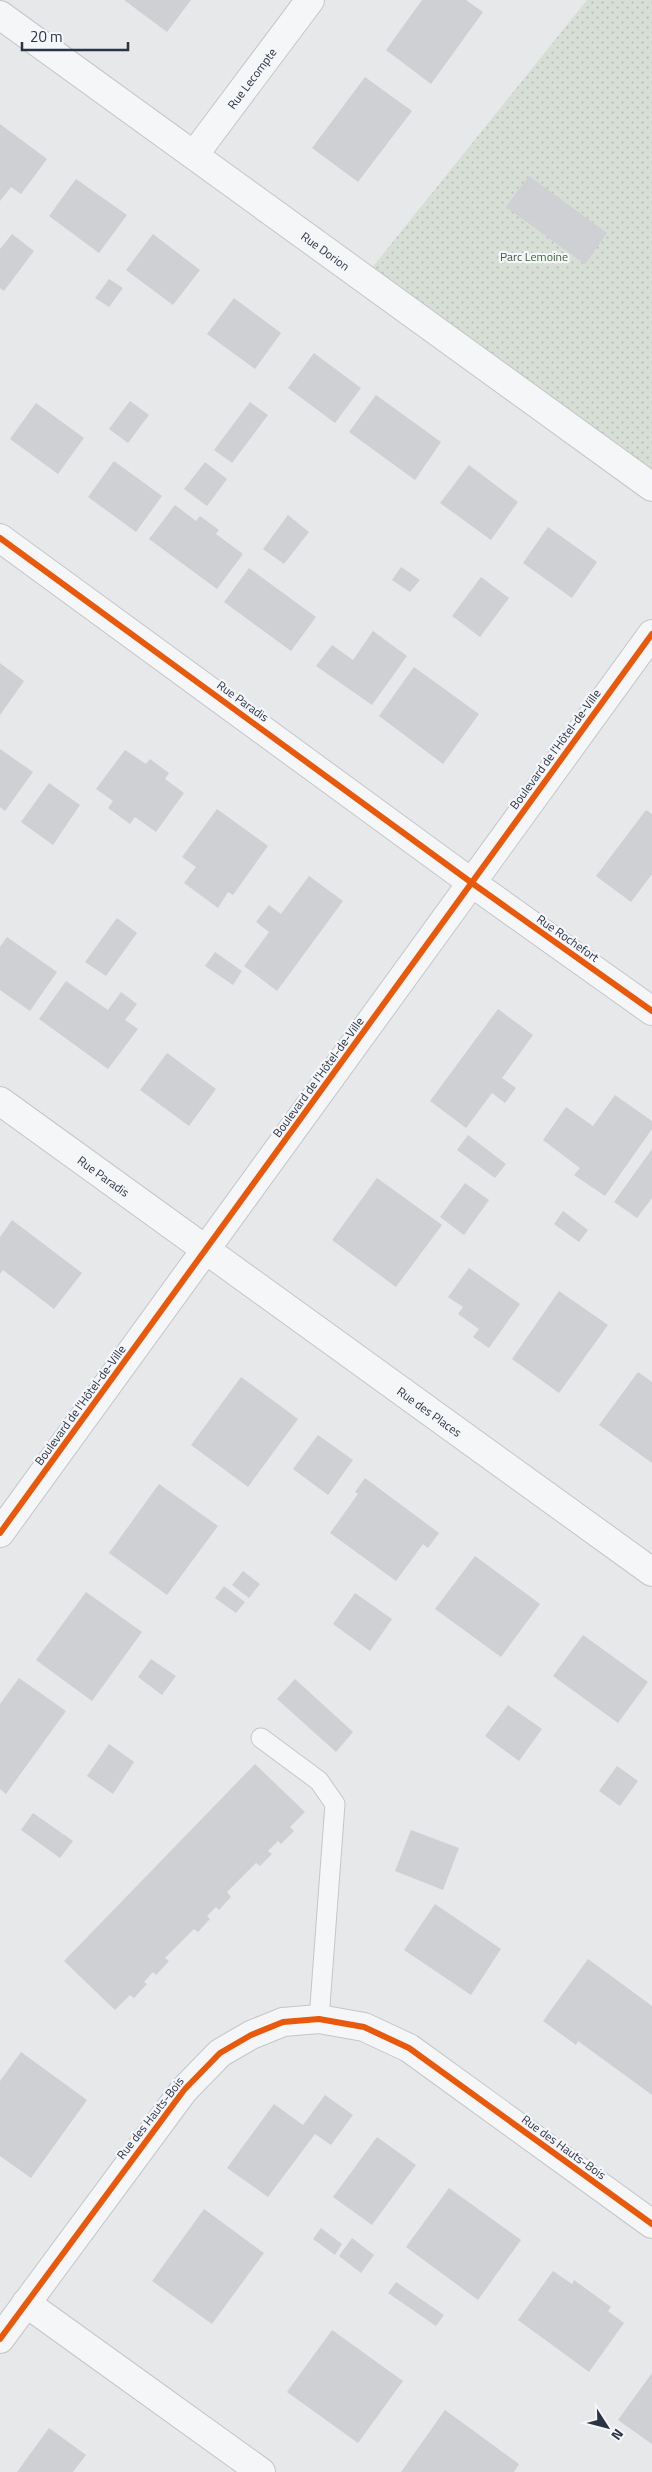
<svg xmlns="http://www.w3.org/2000/svg" width="652" height="2472" viewBox="0 0 652 2472" font-family="'Titillium Web',sans-serif">
	<style>
		.park { fill: url(#park-dots) }
		.building { fill: #ced0d3 }
		.lines { fill: none; stroke-linecap: round; stroke-linejoin: round }
		.lane-casing { stroke: #c4c6c8; stroke-width: 21 }
		.street-casing { stroke: #c4c6c8; stroke-width: 30 }
		.lane { stroke: #f5f6f7; stroke-width: 19 }
		.street { stroke: #f5f6f7; stroke-width: 28 }
		.cycleway-casing { stroke: #f4f6f9; stroke-width: 9 }
		.cycleway { stroke: #e8590c; stroke-width: 6 }
		.labels { text-anchor: middle; dominant-baseline: central; stroke-width: 4.5; stroke-linejoin: round; paint-order: stroke }
		.street-label { font-size: 12px; fill: #2b3445; stroke: #f4f6f9 }
		.park-label { font-size: 12px; fill: #3f6138; stroke: #f4f6f9 }
	</style>
	<defs>
		<pattern id="park-dots" width="8" height="8" patternUnits="userSpaceOnUse" patternTransform="scale(1.25)"><rect width="8" height="8" fill="#d6ded6"/><path d="M2 2h.1M6 6h.1" fill="none" stroke="#b8bfb9" stroke-width="1.8" stroke-linecap="round"/></pattern>
	</defs>
	<rect width="100%" height="100%" fill="#e6e8ea"/>
	<polygon class="park" points="587,0 652,0 652,488 363,279"/>
	<g class="building">
		<polygon points="124,0 191,0 167,32"/>
		<polygon points="422,0 466,0 483,12 431,84 386,50"/>
		<polygon points="365,77 412,111 358,182 312,148"/>
		<polygon points="0,124 47,159 21,194 11,187 0,201"/>
		<polygon points="529,176 607,233 585,264 506,207"/>
		<polygon points="76,179 127,215 99,253 49,216"/>
		<polygon points="12,234 34,251 4,291 0,288 0,249"/>
		<polygon points="153,234 200,270 173,305 126,270"/>
		<polygon points="109,279 123,288 109,307 95,298"/>
		<polygon points="234,298 281,333 255,369 207,334"/>
		<polygon points="314,353 361,388 335,423 288,388"/>
		<polygon points="376,395 441,442 415,480 349,432"/>
		<polygon points="130,401 149,415 128,443 109,429"/>
		<polygon points="250,402 268,415 232,463 214,450"/>
		<polygon points="36,403 84,438 58,474 10,439"/>
		<polygon points="114,461 162,496 136,532 88,497"/>
		<polygon points="205,462 227,479 207,506 184,489"/>
		<polygon points="469,465 518,502 491,540 440,503"/>
		<polygon points="175,505 196,521 200,516 219,530 216,534 243,554 217,589 149,539"/>
		<polygon points="288,515 309,532 284,564 263,549"/>
		<polygon points="548,527 597,562 572,598 523,563"/>
		<polygon points="401,567 420,580 410,592 392,580"/>
		<polygon points="249,568 316,617 291,651 224,602"/>
		<polygon points="481,577 509,598 480,637 452,616"/>
		<polygon points="373,631 407,656 372,705 316,666 332,645 353,660"/>
		<polygon points="0,663 24,681 0,715"/>
		<polygon points="414,667 479,714 443,764 379,716"/>
		<polygon points="0,749 33,772 5,811 0,807"/>
		<polygon points="125,750 146,764 150,759 169,773 165,779 184,793 156,832 135,817 130,824 108,808 113,801 96,789"/>
		<polygon points="49,783 80,805 53,845 21,822"/>
		<polygon points="217,809 268,846 233,895 228,892 218,908 184,883 196,867 182,857"/>
		<polygon points="646,810 652,814 652,874 631,902 596,876"/>
		<polygon points="309,876 343,901 277,991 244,966 269,932 256,922 269,905 281,914"/>
		<polygon points="117,918 137,933 106,976 85,962"/>
		<polygon points="7,937 57,972 30,1011 0,990 0,947"/>
		<polygon points="215,952 242,971 233,985 205,966"/>
		<polygon points="66,981 108,1010 121,992 137,1004 125,1020 138,1029 108,1069 39,1019"/>
		<polygon points="498,1009 533,1035 502,1078 516,1088 505,1103 492,1093 466,1128 430,1101"/>
		<polygon points="167,1053 216,1089 189,1126 140,1090"/>
		<polygon points="615,1095 652,1121 652,1129 605,1196 574,1175 580,1168 543,1140 566,1107 593,1126"/>
		<polygon points="468,1135 506,1164 495,1178 457,1150"/>
		<polygon points="652,1149 652,1198 637,1218 614,1202"/>
		<polygon points="377,1178 442,1225 396,1287 332,1240"/>
		<polygon points="465,1183 489,1200 464,1235 440,1217"/>
		<polygon points="563,1211 588,1230 579,1242 554,1224"/>
		<polygon points="12,1220 82,1273 54,1309 3,1270 0,1274 0,1237"/>
		<polygon points="469,1268 520,1304 489,1348 473,1337 479,1329 458,1314 463,1307 448,1297"/>
		<polygon points="559,1291 608,1325 559,1393 512,1359"/>
		<polygon points="638,1372 652,1382 652,1463 599,1425"/>
		<polygon points="241,1377 298,1419 248,1487 191,1445"/>
		<polygon points="318,1435 353,1460 328,1495 293,1469"/>
		<polygon points="365,1478 439,1533 428,1548 423,1544 396,1581 330,1533 358,1494 355,1492"/>
		<polygon points="159,1484 218,1526 167,1595 109,1553"/>
		<polygon points="475,1556 540,1604 501,1657 435,1609"/>
		<polygon points="243,1571 260,1584 249,1598 232,1585"/>
		<polygon points="224,1586 245,1602 236,1613 215,1598"/>
		<polygon points="86,1592 142,1632 92,1701 36,1660"/>
		<polygon points="355,1593 392,1619 370,1651 333,1624"/>
		<polygon points="583,1635 648,1682 618,1723 553,1676"/>
		<polygon points="151,1659 176,1676 162,1695 138,1677"/>
		<polygon points="19,1678 66,1711 6,1794 0,1789 0,1704"/>
		<polygon points="295,1679 353,1732 336,1752 277,1699"/>
		<polygon points="508,1705 542,1729 519,1761 485,1736"/>
		<polygon points="109,1744 134,1762 113,1794 87,1776"/>
		<polygon points="255,1764 305,1812 290,1827 294,1831 281,1844 278,1841 268,1851 272,1854 260,1866 256,1863 227,1892 231,1897 219,1910 216,1907 207,1916 210,1919 198,1932 194,1929 165,1958 169,1961 156,1975 153,1972 144,1982 147,1984 134,1998 130,1995 115,2010 64,1961"/>
		<polygon points="617,1766 638,1781 620,1806 599,1791"/>
		<polygon points="33,1813 73,1841 60,1858 21,1830"/>
		<polygon points="411,1830 459,1848 443,1890 395,1871"/>
		<polygon points="435,1904 501,1949 471,1995 404,1950"/>
		<polygon points="588,1959 652,2006 652,2095 578,2041 576,2045 543,2021"/>
		<polygon points="21,2052 87,2100 31,2178 0,2156 0,2081"/>
		<polygon points="325,2095 353,2115 331,2145 315,2134 268,2197 227,2168 274,2104 303,2125"/>
		<polygon points="377,2137 416,2165 372,2225 333,2197"/>
		<polygon points="449,2188 521,2240 478,2300 406,2247"/>
		<polygon points="204,2209 264,2253 212,2324 152,2281"/>
		<polygon points="321,2228 342,2244 335,2255 313,2239"/>
		<polygon points="352,2238 374,2255 361,2273 339,2256"/>
		<polygon points="553,2271 572,2284 574,2280 611,2307 608,2311 624,2323 589,2372 518,2320"/>
		<polygon points="396,2282 444,2315 436,2326 388,2293"/>
		<polygon points="332,2330 403,2381 358,2443 287,2392"/>
		<polygon points="652,2373 652,2444 618,2420"/>
		<polygon points="445,2410 519,2464 514,2472 401,2472"/>
		<polygon points="49,2428 86,2455 73,2472 17,2472"/>
	</g>
	<g class="lines">
		<defs>
			<polyline id="lane" points="261,1738 319,1781 335,1804 319,2019"/>
			<g id="street">
				<path id="s1" d="M 0,15 L 652,487"/>
				<path id="s2" d="M 194,155 L 310,0"/>
				<polyline points="0,538 472,883 652,1011"/>
				<path id="s3" d="M 0,1101 L 652,1572"/>
				<polyline points="0,1533 652,634"/>
				<polyline points="26,2303 261,2472"/>
				<polyline points="0,2339 184,2090 220,2053 251,2035 283,2022 319,2019 364,2027 409,2048 652,2224"/>
			</g>
		</defs>
		<use href="#lane" class="lane-casing"/>
		<use href="#street" class="street-casing"/>
		<use href="#lane" class="lane"/>
		<use href="#street" class="street"/>
		<defs>
			<g id="cycleway">
				<polyline points="0,538 472,883 652,1011"/>
				<polyline points="0,1533 652,634"/>
				<polyline points="0,2339 184,2090 220,2053 251,2035 283,2022 319,2019 364,2027 409,2048 652,2224"/>
			</g>
		</defs>
		<use href="#cycleway" class="cycleway-casing"/>
		<use href="#cycleway" class="cycleway"/>
	</g>
	<g class="labels">
		<g class="street-label">
			<text stroke="none"><textPath href="#s2" startOffset="96">Rue Lecompte</textPath></text>
			<text stroke="none"><textPath href="#s1" startOffset="402">Rue Dorion</textPath></text>
			<text transform="translate(243 701) rotate(36)">Rue Paradis</text>
			<text transform="translate(555 749) rotate(-54)">Boulevard de l'Hôtel-de-Ville</text>
			<text transform="translate(568 938) rotate(35)">Rue Rochefort</text>
			<text transform="translate(318 1077) rotate(-54)">Boulevard de l'Hôtel-de-Ville</text>
			<text stroke="none"><textPath href="#s3" startOffset="128">Rue Paradis</textPath></text>
			<text transform="translate(80 1405) rotate(-54)">Boulevard de l'Hôtel-de-Ville</text>
			<text stroke="none"><textPath href="#s3" startOffset="530">Rue des Places</textPath></text>
			<text transform="translate(150 2118) rotate(-52)">Rue des Hauts-Bois</text>
			<text transform="translate(564 2147) rotate(36)">Rue des Hauts-Bois</text>
		</g>
		<g class="park-label">
			<text x="534" y="256">Parc Lemoine</text>
		</g>
	</g>
	<g transform="translate(607 2427) rotate(126)" stroke="#f4f6f9" stroke-width="4" paint-order="stroke">
	<path d="M0-4L9 19L0 12L-9 19Z" fill="#2b3445"/>
	<text y="-8" font-size="14" font-weight="bold" text-anchor="middle" fill="#2b3445">N</text>
	</g>
	<path d="M22 42v8h106v-8" fill="none" stroke="#2b3445" stroke-width="2.5"/>
	<text x="30" y="42" font-size="15" fill="#2b3445" stroke="#f4f6f9" stroke-width="4" paint-order="stroke">20 m</text>
</svg>
